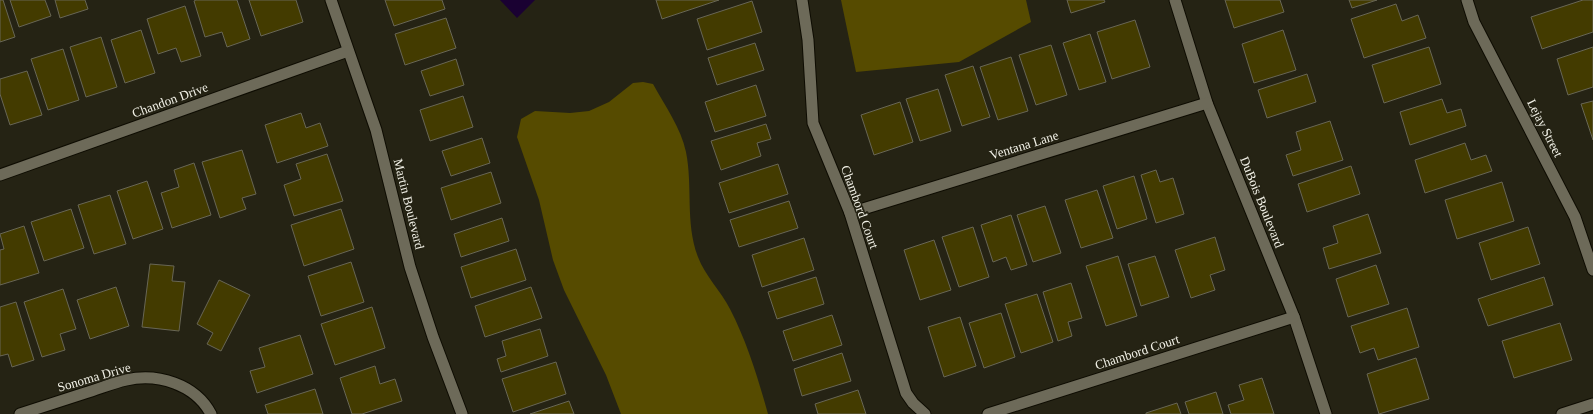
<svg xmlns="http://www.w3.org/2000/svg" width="1593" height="414" viewBox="0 0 1593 414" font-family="Georgia,serif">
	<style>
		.green { fill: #564b00 }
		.water { fill: #1a0132 }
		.building { fill: #433b00; stroke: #686655 }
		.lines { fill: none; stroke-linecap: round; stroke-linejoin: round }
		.minor-casing { stroke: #0e0c02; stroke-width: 13 }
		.tertiary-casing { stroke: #0e0c02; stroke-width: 13 }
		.minor { stroke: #6d6a59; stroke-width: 11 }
		.tertiary { stroke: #6d6a59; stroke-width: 11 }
		.labels { text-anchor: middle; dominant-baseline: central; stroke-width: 3.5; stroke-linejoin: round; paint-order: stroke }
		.street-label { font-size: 13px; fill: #f2f1e7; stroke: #252314 }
	</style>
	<rect width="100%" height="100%" fill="#252314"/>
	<g class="green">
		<polygon points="841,0 1026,0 1031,22 959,62 856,72"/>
		<path d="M 643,82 L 653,84 C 665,106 681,128 686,152 C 693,187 685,223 698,257 C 705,276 721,291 730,309 C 747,342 758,378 768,414 L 621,414 L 606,375 L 564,290 L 553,260 L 539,200 L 517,137 L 521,119 L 535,111 L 570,113 L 589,111 L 609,102 L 633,83 Z"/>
	</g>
	<polygon class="water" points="500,0 535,0 517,18"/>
	<g class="building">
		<polygon points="0,0 3,0 15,37 0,42"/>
		<polygon points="10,0 45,0 51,16 19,27"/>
		<polygon points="55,0 85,0 88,9 60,18"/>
		<polygon points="196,0 237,0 250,39 227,47 222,32 205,37 194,1"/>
		<polygon points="249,0 296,0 303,22 261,36"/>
		<polygon points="385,0 442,0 445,9 394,26"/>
		<polygon points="656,0 719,0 662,19"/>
		<polygon points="1067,0 1104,0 1105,2 1071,13"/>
		<polygon points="1225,0 1280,0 1284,12 1234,28"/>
		<polygon points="1349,0 1377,0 1352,8"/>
		<polygon points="1583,0 1593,0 1593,32 1542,49 1531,17"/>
		<polygon points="752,1 762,32 707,50 697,19"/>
		<polygon points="1396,4 1402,21 1418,15 1426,38 1364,58 1351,19"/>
		<polygon points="185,6 201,56 181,62 176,48 158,54 147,19"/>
		<polygon points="446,18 456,48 405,65 395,34"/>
		<polygon points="1135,20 1150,67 1112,79 1097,32"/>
		<polygon points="141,30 155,73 125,83 111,40"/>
		<polygon points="1283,30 1296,70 1254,83 1242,44"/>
		<polygon points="1090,34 1106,82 1079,90 1063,43"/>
		<polygon points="101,37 117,87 86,97 70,47"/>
		<polygon points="755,43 764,70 717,85 708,58"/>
		<polygon points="1051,45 1067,95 1036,105 1019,55"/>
		<polygon points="1429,47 1441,84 1384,103 1372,65"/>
		<polygon points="1593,47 1593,87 1568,95 1557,59"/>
		<polygon points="63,49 79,100 48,110 31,59"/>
		<polygon points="1011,57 1028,111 998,120 980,67"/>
		<polygon points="456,59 464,85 430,96 421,71"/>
		<polygon points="973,66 990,117 962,126 945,75"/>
		<polygon points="27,71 42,115 10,125 0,94 0,79"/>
		<polygon points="1307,74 1316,102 1267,118 1258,90"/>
		<polygon points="756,85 766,116 715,132 705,102"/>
		<polygon points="938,89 951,131 920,141 906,99"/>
		<polygon points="463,96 473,127 430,141 420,110"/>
		<polygon points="1442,99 1447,113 1461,109 1466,126 1410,145 1400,112"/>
		<polygon points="1593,101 1593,140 1581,104"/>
		<polygon points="900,102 913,142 874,155 861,115"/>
		<polygon points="301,113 306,128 320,123 328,146 277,163 265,125"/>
		<polygon points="1330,121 1343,160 1293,176 1286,155 1301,150 1296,132"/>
		<polygon points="766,124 771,139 757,143 761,156 721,170 711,141"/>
		<polygon points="482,138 490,163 451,176 442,151"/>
		<polygon points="1465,143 1471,160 1486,155 1492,171 1425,193 1415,160"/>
		<polygon points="242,150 256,194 242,198 246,209 220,218 202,162"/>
		<polygon points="327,154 343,201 294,216 284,185 301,179 296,164"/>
		<polygon points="194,163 211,215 172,228 161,193 179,187 174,170"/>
		<polygon points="778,164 788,194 729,213 719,183"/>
		<polygon points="1351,166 1360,194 1307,212 1298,184"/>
		<polygon points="1156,170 1160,182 1173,178 1184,214 1156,223 1141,175"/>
		<polygon points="491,172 501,203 451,220 441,188"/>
		<polygon points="1134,176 1147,219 1117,229 1103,186"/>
		<polygon points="147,181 163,229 133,239 117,191"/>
		<polygon points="1502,182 1514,221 1457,239 1445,200"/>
		<polygon points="1097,190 1113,238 1081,248 1065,200"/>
		<polygon points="110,195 126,244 94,254 78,205"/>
		<polygon points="789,201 798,228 739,247 730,220"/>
		<polygon points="1045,206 1061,253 1033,262 1017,215"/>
		<polygon points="71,209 84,248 44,261 31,222"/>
		<polygon points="341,209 354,249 304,266 291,225"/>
		<polygon points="1368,214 1381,253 1329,269 1323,248 1338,243 1333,226"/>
		<polygon points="1011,215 1027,265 1011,270 1006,257 993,262 981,225"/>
		<polygon points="502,218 509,241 461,257 454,234"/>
		<polygon points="24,226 39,273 0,285 0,250 4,249 0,234"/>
		<polygon points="973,227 989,277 959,287 942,237"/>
		<polygon points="1528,227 1540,264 1491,280 1479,243"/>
		<polygon points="1215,237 1225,270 1210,275 1215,290 1191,298 1175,250"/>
		<polygon points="804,238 814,270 762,287 752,255"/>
		<polygon points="934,240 951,290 920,300 904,250"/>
		<polygon points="516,249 526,280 471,298 461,267"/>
		<polygon points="1118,256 1137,316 1106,326 1086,266"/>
		<polygon points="1155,256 1169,297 1141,306 1128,264"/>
		<polygon points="351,262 364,302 321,316 308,276"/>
		<polygon points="150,264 174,266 172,281 185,282 179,331 142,327"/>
		<polygon points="1376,265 1389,304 1348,317 1336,279"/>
		<polygon points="816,277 824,304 777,319 768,292"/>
		<polygon points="1544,277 1553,305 1488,326 1478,299"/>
		<polygon points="219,280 250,295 221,351 207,344 213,333 197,324"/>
		<polygon points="1071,283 1082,318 1068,322 1072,336 1058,341 1043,292"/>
		<polygon points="116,287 129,326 90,339 77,300"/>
		<polygon points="531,287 542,318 485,337 475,306"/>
		<polygon points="63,289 76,329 60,334 65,350 42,357 24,302"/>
		<polygon points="1037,294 1053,342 1021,353 1005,304"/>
		<polygon points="16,302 34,360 12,367 8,354 0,356 0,307"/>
		<polygon points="372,307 385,348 335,365 321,324"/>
		<polygon points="1407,308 1419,347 1378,360 1374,348 1360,353 1351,326"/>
		<polygon points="1001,313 1015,357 984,368 969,323"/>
		<polygon points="832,315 842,345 793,361 783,331"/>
		<polygon points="960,317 976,366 944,377 928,327"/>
		<polygon points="1560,323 1572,360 1514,378 1502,341"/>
		<polygon points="540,329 548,356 501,372 497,359 506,356 502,341"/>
		<polygon points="300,335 313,374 257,393 250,371 265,367 259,348"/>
		<polygon points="842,353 851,381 802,396 794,369"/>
		<polygon points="1416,358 1429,399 1379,414 1367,374"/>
		<polygon points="556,362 566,394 513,412 502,379"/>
		<polygon points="375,366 380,384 395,379 402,401 362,414 352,414 340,378"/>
		<polygon points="1262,378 1274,414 1231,414 1228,405 1244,400 1239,385"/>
		<polygon points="315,389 323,414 268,414 265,405"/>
		<polygon points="858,390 866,414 818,414 815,404"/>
		<polygon points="1216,392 1223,414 1189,414 1185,402"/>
		<polygon points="569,401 574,414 530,414"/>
		<polygon points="1177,403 1181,414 1146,414 1146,413"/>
	</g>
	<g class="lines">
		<defs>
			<g id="minor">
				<polyline points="331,0 376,130 410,267 433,337 462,414"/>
				<polyline points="802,0 808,40 813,123 850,213 906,393 913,403 925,414"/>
				<polyline points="1175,0 1207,103 1294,317 1326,414"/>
				<polyline points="1467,0 1474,22 1575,217 1593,270"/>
				<polyline points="0,175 348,51"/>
				<polyline points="850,213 1207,103"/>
				<path d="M 20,414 C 42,407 63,400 85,393 C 99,389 112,383 126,380 C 158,373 195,384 211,414"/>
				<polyline points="988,414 1294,317"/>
			</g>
			<polyline id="tertiary" points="1562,414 1593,404"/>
		</defs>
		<use href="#minor" class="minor-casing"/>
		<use href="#tertiary" class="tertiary-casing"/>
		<use href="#minor" class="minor"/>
		<use href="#tertiary" class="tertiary"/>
	</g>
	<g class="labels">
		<g class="street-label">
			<text transform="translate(170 100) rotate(-20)">Chandon Drive</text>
			<text transform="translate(1545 128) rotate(63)">Lejay Street</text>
			<text transform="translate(1024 145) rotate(-17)">Ventana Lane</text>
			<text transform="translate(1262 202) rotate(68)">DuBois Boulevard</text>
			<text transform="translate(409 204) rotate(76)">Martin Boulevard</text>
			<text transform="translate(860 207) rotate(70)">Chambord Court</text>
			<text transform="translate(1137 352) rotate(-18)">Chambord Court</text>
			<text transform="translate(94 377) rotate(-16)">Sonoma Drive</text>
		</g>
	</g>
</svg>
